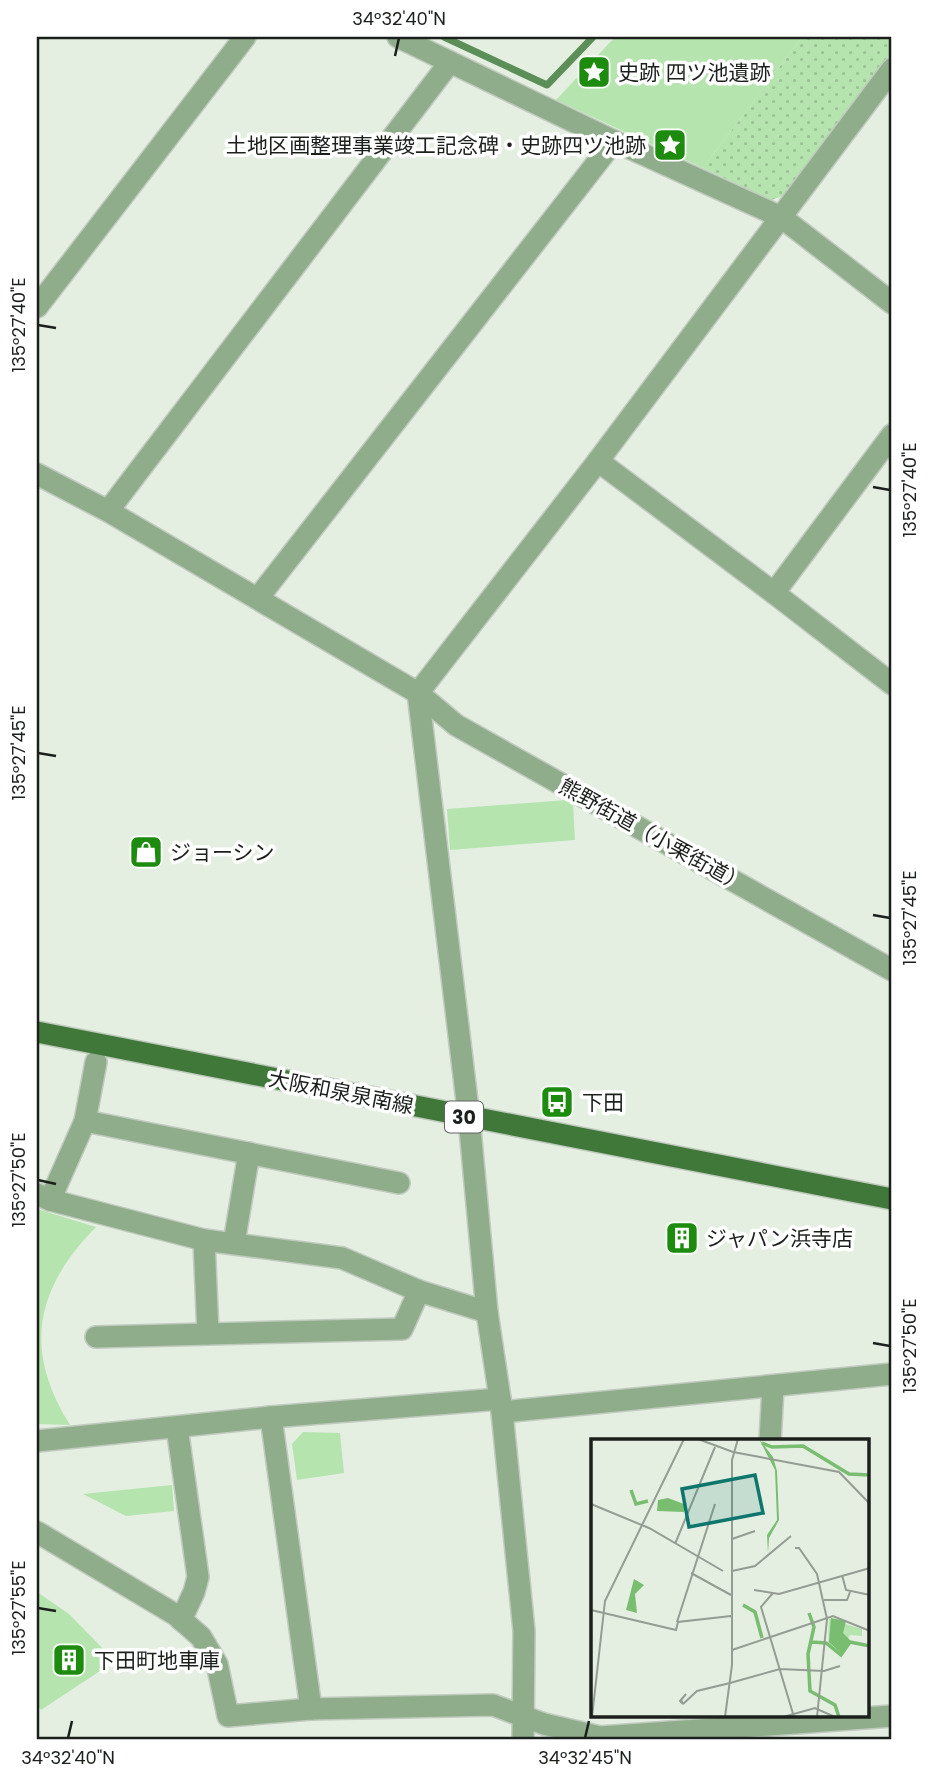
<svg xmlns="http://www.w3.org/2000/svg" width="929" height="1777" viewBox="0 0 929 1777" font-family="Poppins,'Noto Sans JP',sans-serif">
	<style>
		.grass { fill: url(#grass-dots) }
		.park { fill: #b5e4ae }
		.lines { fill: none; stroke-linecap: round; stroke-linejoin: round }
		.stream { stroke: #5c8e57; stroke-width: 7 }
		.minor-casing { stroke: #c0cabe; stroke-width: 24 }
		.major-casing { stroke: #c0cabe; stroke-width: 24 }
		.minor { stroke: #8fad8b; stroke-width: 21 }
		.major { stroke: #40783a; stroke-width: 21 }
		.ticks { fill: none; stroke: #1c201c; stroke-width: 2.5 }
		.labels { text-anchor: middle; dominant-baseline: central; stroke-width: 7; stroke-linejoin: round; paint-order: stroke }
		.shield { fill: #fff; stroke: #606360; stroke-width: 2 }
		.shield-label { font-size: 19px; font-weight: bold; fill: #1c201c }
		.poi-label { font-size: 21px; fill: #1c201c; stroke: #fff; text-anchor: start }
		.street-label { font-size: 21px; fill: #1c201c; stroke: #fff }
		.inset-river { fill: none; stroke: #78bd70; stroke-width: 3.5 }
		.inset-road { fill: none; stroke: #949c93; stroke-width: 2 }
		.view { fill: #0f766e; fill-opacity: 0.15; stroke: #0f766e; stroke-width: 3.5 }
		.inset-edge { fill: none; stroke: #1c201c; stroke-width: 3.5 }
		.neatline { fill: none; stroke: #1c201c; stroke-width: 2.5 }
		.ticks-label { font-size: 18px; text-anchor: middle; fill: #1c201c }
	</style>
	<defs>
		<pattern id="grass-dots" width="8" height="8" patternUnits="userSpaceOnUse" patternTransform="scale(1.75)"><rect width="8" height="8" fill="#b5e4ae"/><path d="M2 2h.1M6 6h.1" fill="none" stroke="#9bc395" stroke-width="1.8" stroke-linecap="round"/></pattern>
	</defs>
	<rect width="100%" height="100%" fill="#e4efe2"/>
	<polygon class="grass" points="802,37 892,37 892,52 783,196 771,200 703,168"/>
	<g class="park">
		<polygon points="615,37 802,37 703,168 556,100"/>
		<polygon points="567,800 573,804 575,840 450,850 447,809"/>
		<path d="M 37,1209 L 96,1227 C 35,1289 23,1350 70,1425 L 37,1424 Z"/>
		<polygon points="303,1432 340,1433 344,1473 297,1480 292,1444"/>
		<polygon points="172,1485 174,1511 126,1516 83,1494"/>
		<polygon points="37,1592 69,1614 115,1661 41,1710 37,1705"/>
	</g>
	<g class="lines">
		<polyline class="stream" points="444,37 547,85 593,37"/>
		<defs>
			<g id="minor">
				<polyline points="398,37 614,141 781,217 892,303"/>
				<polyline points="37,307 245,37"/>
				<polyline points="598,461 774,593 892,684"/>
				<polyline points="37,474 108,511 418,693 456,725 892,970"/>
				<polyline points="108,511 450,62"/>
				<polyline points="774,593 892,435"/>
				<polyline points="258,598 614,141"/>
				<polyline points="85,1121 399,1183"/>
				<polyline points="37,1194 50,1200 204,1240 342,1258 419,1291 487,1312"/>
				<polyline points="50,1200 85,1121 96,1062"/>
				<polyline points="204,1240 208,1334"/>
				<polyline points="234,1243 249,1153"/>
				<polyline points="96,1337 402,1329 419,1291"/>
				<polyline points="502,1412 892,1374"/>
				<polyline points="271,1417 311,1709"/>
				<polyline points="177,1427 198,1577 194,1592 181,1620"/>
				<polyline points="37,1441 271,1417 500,1399"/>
				<polyline points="770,1441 773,1387"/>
				<polyline points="37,1532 176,1615 201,1637 217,1664 228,1716 311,1709 493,1705 544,1724 600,1737 892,1716"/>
				<polyline points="523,1740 524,1631 502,1412 487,1312 469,1118 418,693 598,461 892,69"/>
			</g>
			<polyline id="major" points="37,1032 892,1199"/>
		</defs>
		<use href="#minor" class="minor-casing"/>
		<use href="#major" class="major-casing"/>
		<use href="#minor" class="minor"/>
		<use href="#major" class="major"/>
	</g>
	<path class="ticks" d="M 395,56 L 399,38M 38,325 L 56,328M 873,487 L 890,490M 38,753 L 56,756M 873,915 L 890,918M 38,1180 L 56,1184M 873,1343 L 890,1346M 38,1608 L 56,1611M 68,1738 L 72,1721M 585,1738 L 589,1721"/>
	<defs>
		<symbol id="sight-square" viewBox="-11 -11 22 22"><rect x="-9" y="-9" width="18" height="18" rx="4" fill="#1c8b0e" stroke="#fff"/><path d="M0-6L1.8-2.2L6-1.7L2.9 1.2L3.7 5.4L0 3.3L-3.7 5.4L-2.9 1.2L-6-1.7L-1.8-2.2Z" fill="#fff"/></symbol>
		<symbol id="shop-square" viewBox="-11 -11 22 22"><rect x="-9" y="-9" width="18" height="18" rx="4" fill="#1c8b0e" stroke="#fff"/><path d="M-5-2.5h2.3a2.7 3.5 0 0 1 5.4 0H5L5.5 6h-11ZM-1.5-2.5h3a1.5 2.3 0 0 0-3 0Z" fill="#fff"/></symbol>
		<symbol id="bus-square" viewBox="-11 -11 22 22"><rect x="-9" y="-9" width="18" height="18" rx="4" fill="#1c8b0e" stroke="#fff"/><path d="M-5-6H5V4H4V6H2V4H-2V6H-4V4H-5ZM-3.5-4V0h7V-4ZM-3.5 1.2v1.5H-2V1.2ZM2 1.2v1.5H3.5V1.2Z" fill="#fff"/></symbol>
		<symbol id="building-square" viewBox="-11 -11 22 22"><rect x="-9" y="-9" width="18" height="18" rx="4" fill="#1c8b0e" stroke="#fff"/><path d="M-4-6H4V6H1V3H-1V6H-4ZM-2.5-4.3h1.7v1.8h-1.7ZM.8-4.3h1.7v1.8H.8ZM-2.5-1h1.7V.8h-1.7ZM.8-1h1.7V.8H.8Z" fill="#fff"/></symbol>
	</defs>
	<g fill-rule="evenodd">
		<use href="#sight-square" x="575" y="53" width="38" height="38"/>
		<use href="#sight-square" x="651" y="126" width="38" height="38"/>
		<use href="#shop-square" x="127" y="833" width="38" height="38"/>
		<use href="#bus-square" x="538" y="1083" width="38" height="38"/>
		<use href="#building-square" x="663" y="1219" width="38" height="38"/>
		<use href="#building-square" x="50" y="1641" width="38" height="38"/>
	</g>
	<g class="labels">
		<rect class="shield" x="445" y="1101.5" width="38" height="31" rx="5"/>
		<g class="shield-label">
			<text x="464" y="1117">30</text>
		</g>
		<g class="poi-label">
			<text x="618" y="72">史跡 四ツ池遺跡</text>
			<text x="646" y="145" text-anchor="end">土地区画整理事業竣工記念碑・史跡四ツ池跡</text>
			<text x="170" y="852">ジョーシン</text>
			<text x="582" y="1102">下田</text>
			<text x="706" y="1238">ジャパン浜寺店</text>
			<text x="94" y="1660">下田町地車庫</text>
		</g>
		<g class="street-label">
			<text transform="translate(653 835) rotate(29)">熊野街道（小栗街道）</text>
			<text transform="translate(341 1092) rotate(11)">大阪和泉泉南線</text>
		</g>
	</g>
	<g transform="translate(591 1439)">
		<rect width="278" height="278" fill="#e4efe2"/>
		<path d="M 238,180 L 271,190 L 271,197 L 259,196 L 249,216 L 237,205 Z" fill="#b5e4ae"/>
		<path d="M 168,0 L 182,18 L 186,32 L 188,81 L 178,99 L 177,114 L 176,96 L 186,81 L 184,31 ZM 77,59 L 93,65 L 93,73 L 66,72 L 67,61 ZM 43,140 L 53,146 L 44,155 L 46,174 L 35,171 ZM 240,179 L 255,182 L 252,194 L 259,201 L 250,214 L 238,203 Z" fill="#78bd70"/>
		<path class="inset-river" d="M 171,4 L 181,8 L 212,7 L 258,35 L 279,36M 40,51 L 45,65 L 57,62M 152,166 L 164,173 L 171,199M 218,174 L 223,188 L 217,215 L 219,252 L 244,266 L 248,278M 221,203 L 235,204 L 250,216 L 259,203 L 279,207"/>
		<path class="inset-road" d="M 107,0 L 142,13 L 248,33 L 279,65M 0,65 L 58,89 L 132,132M 141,100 L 164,92M 84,105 L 124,8M 204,109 L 208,109 L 226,135 L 236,180M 141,132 L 164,127 L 200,97M 100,134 L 140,156M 251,136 L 255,151 L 279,156M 163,151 L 188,155 L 279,129M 182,154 L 170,168 L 203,278M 233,161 L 256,161 L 259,153M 0,171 L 85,191 L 87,183 L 140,177M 86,183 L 124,65M 141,211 L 242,177 L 279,192M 139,244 L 189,230 L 233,232 L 249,227M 95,255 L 90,261 L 92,265 L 89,262 ZM 92,265 L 106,252 L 139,244M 1,278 L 14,162 L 93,0M 134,278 L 141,226 L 141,21 L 147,0M 192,278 L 224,269 L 244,278M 226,278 L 236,180"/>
		<path class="view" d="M 164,36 L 172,74 L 98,88 L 91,50 Z"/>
		<rect width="278" height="278" class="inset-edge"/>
	</g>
	<rect width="929" height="1777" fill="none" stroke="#ffffff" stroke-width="77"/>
	<rect x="38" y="38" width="852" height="1700" class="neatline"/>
	<g class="ticks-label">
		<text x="399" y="25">34°32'40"N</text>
		<text transform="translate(19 325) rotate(-90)" y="6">135°27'40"E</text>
		<text transform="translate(910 490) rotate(-90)" y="6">135°27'40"E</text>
		<text transform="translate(19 753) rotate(-90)" y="6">135°27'45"E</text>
		<text transform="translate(910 918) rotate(-90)" y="6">135°27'45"E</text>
		<text transform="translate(19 1180) rotate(-90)" y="6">135°27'50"E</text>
		<text transform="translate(910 1346) rotate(-90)" y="6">135°27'50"E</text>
		<text transform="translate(19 1608) rotate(-90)" y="6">135°27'55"E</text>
		<text x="68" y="1764">34°32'40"N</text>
		<text x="585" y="1764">34°32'45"N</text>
	</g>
</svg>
